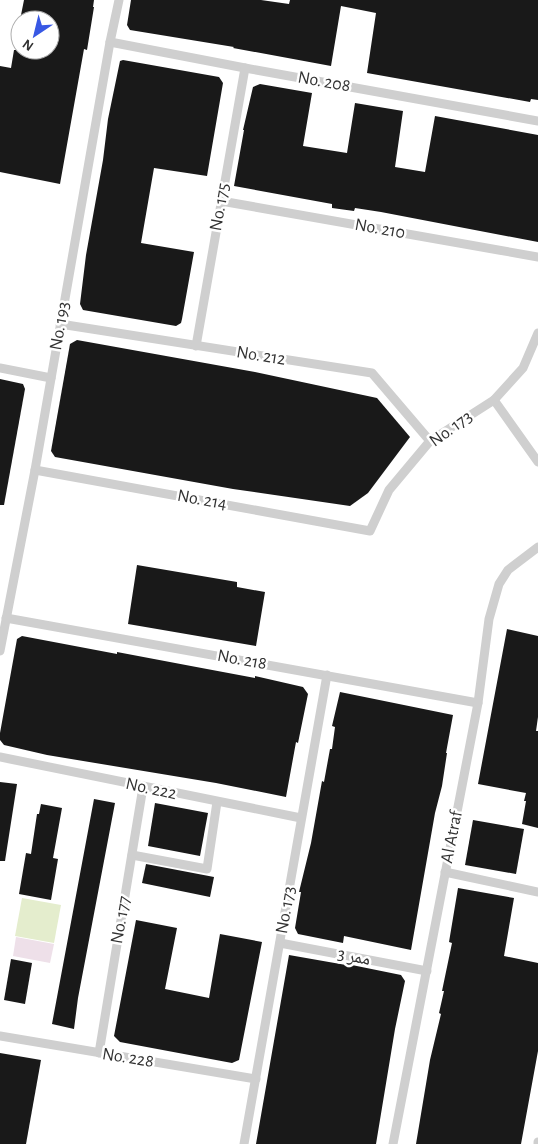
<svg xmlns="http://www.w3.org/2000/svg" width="538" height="1144" viewBox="0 0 538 1144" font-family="'Alegreya Sans','Noto Naskh Arabic',sans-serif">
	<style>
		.green { fill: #eee0e9 }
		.water { fill: #e4edcd }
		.building { fill: #191919 }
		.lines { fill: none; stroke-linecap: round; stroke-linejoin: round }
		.minor { stroke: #cfcfcf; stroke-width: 9 }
		.labels { text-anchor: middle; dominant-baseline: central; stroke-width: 5; stroke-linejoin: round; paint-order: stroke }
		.street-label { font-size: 18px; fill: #323232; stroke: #fff }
	</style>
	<rect width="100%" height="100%" fill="#fff"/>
	<polygon class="green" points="16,937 54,944 50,963 13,956"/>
	<polygon class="water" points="22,898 61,905 54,943 15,936"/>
	<g class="building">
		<polygon points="24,0 94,0 93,7 94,7 87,50 84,49 60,184 0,172 0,66 11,68 14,50 50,50 50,20 20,20"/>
		<polygon points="131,0 261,0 289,4 290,0 538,0 538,100 531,99 530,102 367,73 376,13 341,6 331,66 233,48 234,47 130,30 127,25"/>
		<polygon points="123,60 219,77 223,83 207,176 154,168 150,191 141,243 194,252 182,319 181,323 176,326 83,310 80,304 86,255 103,160 108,119 120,61"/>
		<polygon points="260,84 312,93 303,146 347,153 355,103 403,111 395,167 425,172 435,116 538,135 538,242 381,212 355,208 354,211 332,208 332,204 234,186 244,130 243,130 253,87"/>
		<polygon points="77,340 255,372 377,398 410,437 368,493 350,506 233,489 55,457 51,451 70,344"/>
		<polygon points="0,379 23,384 25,389 4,505 0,505"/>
		<polygon points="137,565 237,582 237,587 265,592 256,646 128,624"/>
		<polygon points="507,629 538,636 538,717 536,731 538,731 538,828 522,824 526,801 524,801 526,793 478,784"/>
		<polygon points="22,636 117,654 117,652 191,666 255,678 255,676 303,687 308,694 298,743 296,742 286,797 216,783 47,755 4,745 0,740 0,733 17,639"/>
		<polygon points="340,692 453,715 446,753 447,753 442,786 435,813 411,950 344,936 343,943 298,934 295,928 301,892 299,892 311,843 322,781 324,782 330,749 332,749 335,727 332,726"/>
		<polygon points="0,782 17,784 5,861 0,861"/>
		<polygon points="94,799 115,803 78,998 74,1029 52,1024"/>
		<polygon points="155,803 208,813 200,856 148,846"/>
		<polygon points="41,804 62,808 53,858 58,859 51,900 19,894 26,853 31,854 37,814 39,814"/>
		<polygon points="473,820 524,829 516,874 465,865"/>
		<polygon points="146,864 214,877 210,897 142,883"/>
		<polygon points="458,888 514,898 504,956 538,963 538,1051 521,1144 416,1144 430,1060 441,1014 439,1013 444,991 442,991 452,943 449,942"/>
		<polygon points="136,920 177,928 165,989 209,998 220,934 262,942 239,1060 232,1063 120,1042 114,1036"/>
		<polygon points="289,955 346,965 347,964 401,975 405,981 395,1029 376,1144 256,1144"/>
		<polygon points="11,959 32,963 25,1004 4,1000"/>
		<polygon points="0,1053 41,1060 26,1144 0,1144"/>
	</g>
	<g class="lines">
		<g class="minor">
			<polyline points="110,42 245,68 538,121"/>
			<polyline points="221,201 538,257"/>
			<polyline points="60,324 372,373 430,441"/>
			<polyline points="196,346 245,68"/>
			<polyline points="0,368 51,378"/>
			<polyline points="494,400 538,462"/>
			<polyline points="35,470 370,531 389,490 430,441 494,400 523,368 538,333"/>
			<polyline points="6,618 478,703"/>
			<polyline points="0,651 35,470 110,42 119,0"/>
			<polyline points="0,757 301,818"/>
			<polyline points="132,855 207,869 217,802"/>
			<polyline points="445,872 538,892"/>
			<polyline points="280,943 427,971"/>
			<polyline points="0,1036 256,1079"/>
			<polyline points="99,1053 143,787"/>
			<polyline points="244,1144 327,675"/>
			<polyline points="393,1144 478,703 489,619 499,584 508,570 538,547"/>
			<polyline points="538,1144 538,1142"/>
		</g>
	</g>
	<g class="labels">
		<g class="street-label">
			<text transform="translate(324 82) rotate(10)">No. 208</text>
			<text transform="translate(220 207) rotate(-80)">No. 175</text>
			<text transform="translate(380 229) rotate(10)">No. 210</text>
			<text transform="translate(60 326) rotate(-80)">No. 193</text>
			<text transform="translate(261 356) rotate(9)">No. 212</text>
			<text transform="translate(451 429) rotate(-36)">No. 173</text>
			<text transform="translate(202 500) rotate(10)">No. 214</text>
			<text transform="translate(242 660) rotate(10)">No. 218</text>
			<text transform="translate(151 789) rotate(12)">No. 222</text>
			<text transform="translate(452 837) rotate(-79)">Al Atraf</text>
			<text transform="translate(286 910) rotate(-80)">No. 173</text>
			<text transform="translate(121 920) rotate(-80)">No. 177</text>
			<text transform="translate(354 957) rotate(11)">ممر 3</text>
			<text transform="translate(128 1058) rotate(9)">No. 228</text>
		</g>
	</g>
	<g transform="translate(35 35) rotate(215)"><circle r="24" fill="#ffffff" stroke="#adadad"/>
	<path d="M0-4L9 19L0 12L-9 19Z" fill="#3858e4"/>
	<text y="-8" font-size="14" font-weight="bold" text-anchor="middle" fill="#323232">N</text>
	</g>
</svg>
